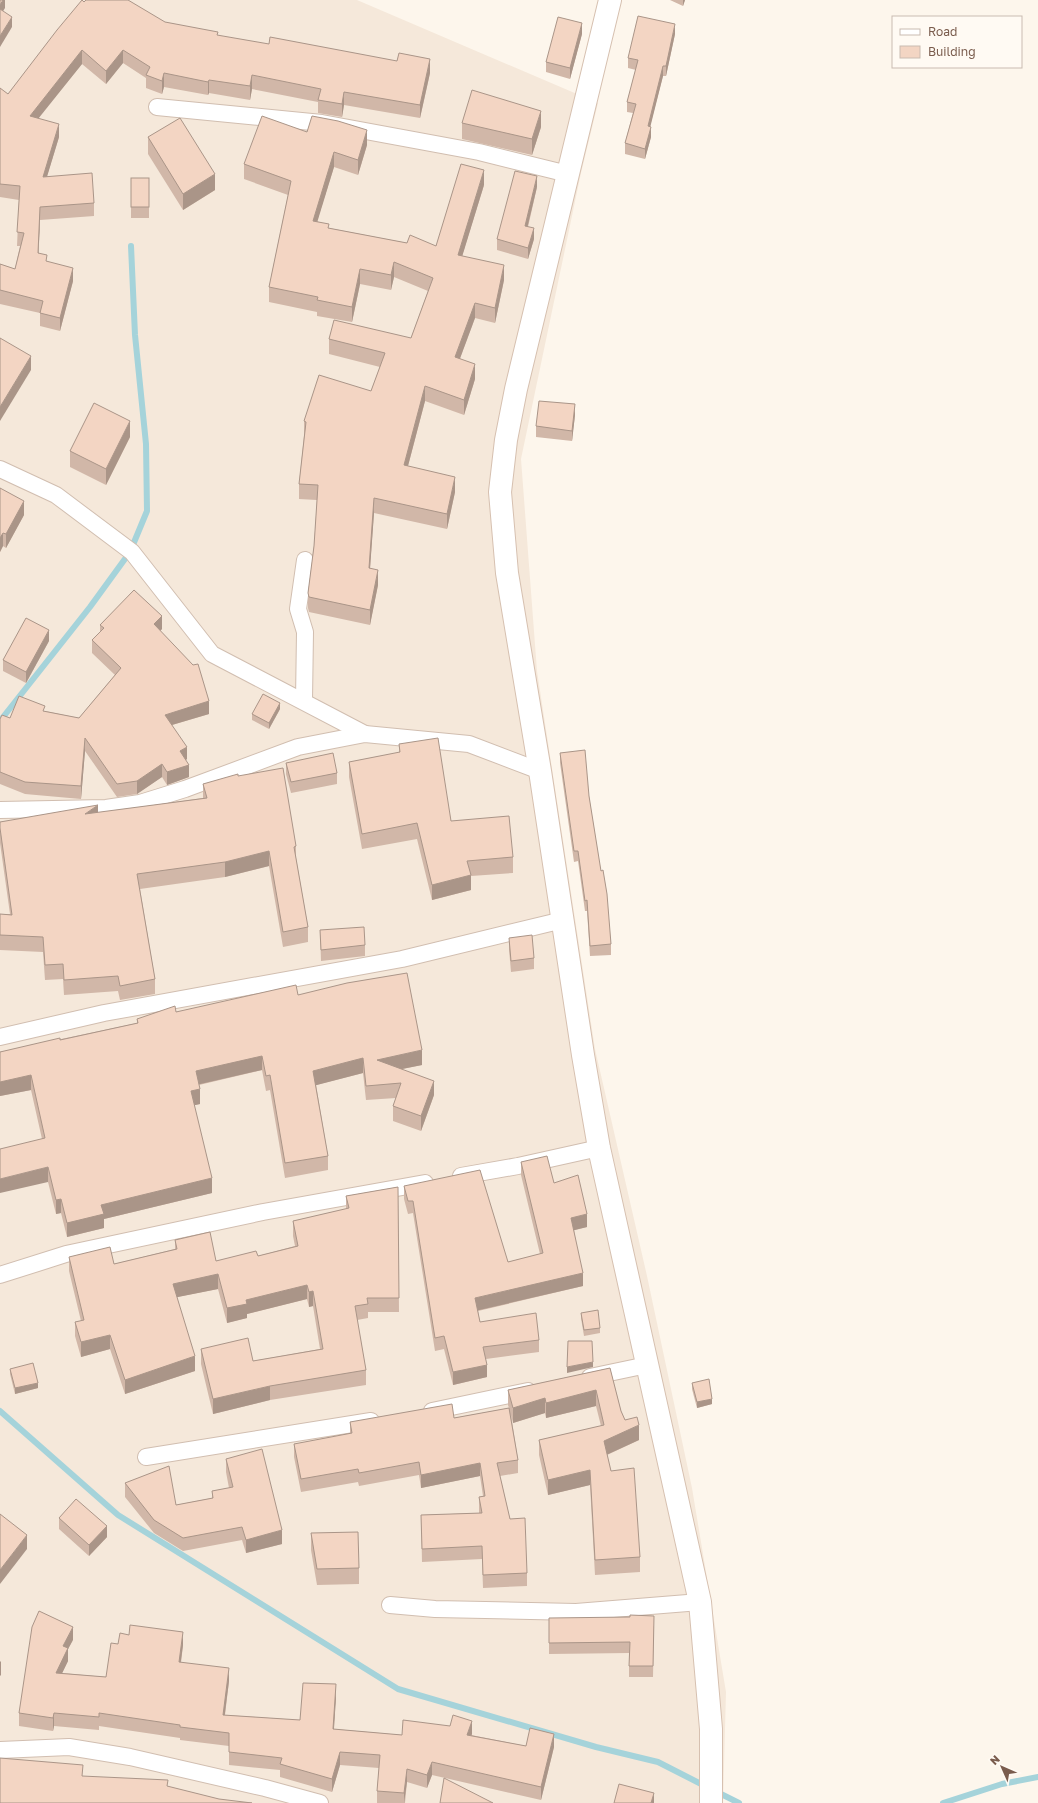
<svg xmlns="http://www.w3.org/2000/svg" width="1038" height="1803" viewBox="0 0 1038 1803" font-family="'Golos Text',sans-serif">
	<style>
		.residential { fill: #f5e8da }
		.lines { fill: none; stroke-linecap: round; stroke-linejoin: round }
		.stream { stroke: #a5d3da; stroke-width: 6 }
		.street-casing { stroke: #d1beb0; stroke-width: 18 }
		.secondary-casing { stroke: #d6c0b0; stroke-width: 24 }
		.street { stroke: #fff; stroke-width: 16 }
		.secondary { stroke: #fff; stroke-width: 22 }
		.wall { fill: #d1b7a8 }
		.shaded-wall { fill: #aa9588 }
		.building { fill: #f3d5c3; stroke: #aa9588 }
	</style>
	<rect width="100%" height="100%" fill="#fdf6ec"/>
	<polygon class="residential" points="0,0 357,0 598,103 581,173 521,459 537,671 595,1049 647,1276 692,1488 726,1692 723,1803 0,1803"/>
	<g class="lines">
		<g class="stream">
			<polyline points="0,721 90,607 130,552 147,511 146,444 135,335 131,246"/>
			<polyline points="0,1411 118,1515 398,1689 596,1747 658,1762 707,1787"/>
			<polyline points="715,1791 739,1803"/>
			<polyline points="943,1803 1002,1784 1038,1777"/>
		</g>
		<defs>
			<g id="street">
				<polyline points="157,107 322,123 479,152 568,174"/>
				<polyline points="0,469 56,495 132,552 212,654 365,734"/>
				<polyline points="304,700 305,632 298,609 305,560"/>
				<polyline points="0,810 106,808 140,803 185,789 298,747 365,734 469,744 540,771"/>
				<polyline points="0,1037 104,1013 402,959 563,920"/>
				<polyline points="461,1176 518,1166 599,1148"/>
				<polyline points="0,1275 66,1254 263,1212 425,1183"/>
				<polyline points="590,1377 647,1365"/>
				<polyline points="432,1411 528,1391"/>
				<polyline points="146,1457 371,1421"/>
				<polyline points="390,1605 435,1609 576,1612 700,1602"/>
				<polyline points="0,1750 69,1747 130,1757 265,1788 320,1803"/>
			</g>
			<polyline id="secondary" points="610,0 516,389 506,440 500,492 507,573 540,771 583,1055 599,1148 700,1602 711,1729 711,1803"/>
		</defs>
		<use href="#street" class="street-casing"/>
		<use href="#secondary" class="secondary-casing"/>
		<use href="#street" class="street"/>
		<use href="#secondary" class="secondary"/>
	</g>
	<g class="wall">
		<polygon points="670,0 685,0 683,6"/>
		<polygon points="84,2 218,36 430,73 420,118 344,105 342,117 318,113 318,102 252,89 250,100 209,93 208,95 164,87 162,94 146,88 146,78 123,63 106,84 82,64 38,118 59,137 47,176 94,203 94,216 40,220 38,253 47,262 73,281 60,331 40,326 40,313 0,304 0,264 15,269 20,246 17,246 19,200 0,197 0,88 8,94"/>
		<polygon points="582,34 570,79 546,72 546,62"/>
		<polygon points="675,34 666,76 663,76 650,126 651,137 645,159 625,154 625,143 633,113 627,112 627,102 636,70 628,68 628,58"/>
		<polygon points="462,123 541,127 532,155 462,139"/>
		<polygon points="307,132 367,145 358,175 334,167 317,221 329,228 407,243 436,246 484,185 462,256 504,280 495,323 475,318 460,358 475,379 464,415 425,401 408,466 455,492 447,529 374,513 370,568 378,585 370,625 309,612 308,608 308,593 314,546 317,500 299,499 299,484 304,436 304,421 371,391 380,367 329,354 329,339 411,338 428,291 394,277 391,290 360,284 352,322 317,316 317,312 269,302 269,287 288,195 244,179 244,164"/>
		<polygon points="148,137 215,190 183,210 148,154"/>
		<rect x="131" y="178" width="18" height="40"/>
		<polygon points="537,187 528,227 534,239 528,259 497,250 497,239"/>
		<polygon points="575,415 572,441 536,437 536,426"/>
		<polygon points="130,437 106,485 70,467 70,451"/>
		<polygon points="0,488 24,515 6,548 3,546 0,552"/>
		<polygon points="100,625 162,629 160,631 209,714 172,725 187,759 186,760 189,777 167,785 162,777 137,794 117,797 85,751 81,799 25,794 0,784 0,719 10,718 45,711 79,718 115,675 92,653 92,640 100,632"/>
		<polygon points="49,641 26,683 3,671 3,660"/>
		<polygon points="280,709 269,729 252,720 252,714"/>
		<polygon points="399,744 451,821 513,857 513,873 471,876 471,890 432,900 417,839 362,849 349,777 349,762 399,753"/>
		<polygon points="560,753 589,796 611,944 611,955 590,956 587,911 585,911 578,861 574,862 560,763"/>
		<polygon points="286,763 337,773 337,784 291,793 286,774"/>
		<polygon points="238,776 296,846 296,858 308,927 308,942 283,947 269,866 225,877 140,889 155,979 155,994 120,1000 118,991 64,995 63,979 45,980 43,952 0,950 0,914 10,914 0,843 0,822 98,813 203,798 203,784"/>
		<polygon points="320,930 365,945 365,956 321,961"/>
		<polygon points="509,938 534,958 534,969 511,972 509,949"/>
		<polygon points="298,995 422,1065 402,1069 434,1095 421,1131 393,1121 393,1106 396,1098 366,1100 363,1073 316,1085 328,1156 328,1170 285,1178 270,1090 266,1091 262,1070 199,1085 200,1104 194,1105 212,1193 104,1219 104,1228 67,1237 61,1213 56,1214 48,1182 42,1139 31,1090 0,1096 0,1052 137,1023 137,1019 176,1012"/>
		<polygon points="521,1162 554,1183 587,1227 574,1230 583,1286 478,1311 480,1322 539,1340 539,1352 486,1359 487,1377 453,1385 444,1349 435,1351 413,1213 408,1214 404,1199 404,1186 508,1262 540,1254 521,1175"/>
		<polygon points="398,1187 399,1312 368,1312 368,1318 357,1320 366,1370 366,1385 270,1400 213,1414 201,1364 201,1349 253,1361 320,1349 313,1306 309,1307 307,1299 247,1314 247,1318 227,1323 218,1289 177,1297 195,1371 125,1394 110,1349 81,1357 75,1336 75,1322 81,1321 69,1271 69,1257 114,1264 175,1249 175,1240 216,1261 258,1256 295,1246 293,1236 293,1221 346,1209 346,1196"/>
		<polygon points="581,1313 600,1328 600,1333 584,1336 581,1318"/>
		<polygon points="610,1368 621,1411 625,1420 639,1440 607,1455 611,1471 640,1557 640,1572 595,1575 590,1485 548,1495 539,1455 539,1440 601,1426 596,1406 546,1418 545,1413 513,1423 511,1415 518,1460 518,1473 500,1476 510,1519 527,1573 527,1586 483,1588 482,1559 422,1562 421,1515 479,1513 479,1497 483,1496 480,1476 421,1488 419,1475 359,1486 358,1482 301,1492 294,1457 294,1444 350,1434 350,1422 454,1418 509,1408 508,1405 508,1390"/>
		<polygon points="10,1369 38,1388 15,1394 10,1374"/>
		<polygon points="692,1383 712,1404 697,1408 692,1389"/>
		<polygon points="226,1459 282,1544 246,1553 242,1540 183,1551 154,1533 125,1497 125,1483 176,1505 212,1498 212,1491 229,1488 226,1472"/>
		<polygon points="59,1518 107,1537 89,1556 59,1529"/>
		<polygon points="311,1533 359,1568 359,1584 317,1585 311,1550"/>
		<polygon points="549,1618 654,1626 653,1677 629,1677 629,1653 549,1654"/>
		<polygon points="73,1640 68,1649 68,1661 62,1673 106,1677 118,1644 183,1645 181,1663 229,1681 225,1715 300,1720 336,1697 334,1729 402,1735 472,1734 471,1735 526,1746 554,1747 541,1800 432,1775 427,1788 407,1782 405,1803 377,1803 377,1791 379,1768 340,1765 332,1792 280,1777 280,1770 229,1765 229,1746 180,1740 180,1738 99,1726 99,1730 54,1726 53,1731 19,1726 19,1713"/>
	</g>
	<g class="shaded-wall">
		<polygon points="3,0 5,0 5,8 0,16 0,5"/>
		<polygon points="683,0 685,0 683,6"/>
		<polygon points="12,17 12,27 0,47 0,36"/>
		<polygon points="582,23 582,34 570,79 570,68"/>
		<polygon points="675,24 675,34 666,76 666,66"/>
		<polygon points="82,50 82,64 30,129 30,116"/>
		<polygon points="123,50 123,63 106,84 106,71"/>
		<polygon points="430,59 430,73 420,118 420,105"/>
		<polygon points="663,66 663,76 648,136 648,126"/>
		<polygon points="164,73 164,87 162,94 162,81"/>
		<polygon points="252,75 252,89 250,100 250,86"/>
		<polygon points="209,80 209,93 208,95 208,82"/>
		<polygon points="344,92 344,105 342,117 342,104"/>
		<polygon points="541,111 541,127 532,155 532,139"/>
		<polygon points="59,124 59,137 43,190 43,177"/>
		<polygon points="651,127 651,137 645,159 645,149"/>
		<polygon points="367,130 367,145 358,175 358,160"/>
		<polygon points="334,152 334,167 313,236 313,221"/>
		<polygon points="484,170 484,185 458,270 458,255"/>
		<polygon points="215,174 215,190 183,210 183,194"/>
		<polygon points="537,176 537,187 525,237 525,226"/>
		<polygon points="40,207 40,220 38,266 38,253"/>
		<polygon points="534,228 534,239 528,259 528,248"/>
		<polygon points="394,262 394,277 391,290 391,275"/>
		<polygon points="504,265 504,280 495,323 495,308"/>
		<polygon points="73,268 73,281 60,331 60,318"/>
		<polygon points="360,269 360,284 352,322 352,307"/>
		<polygon points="475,303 475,318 455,372 455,357"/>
		<polygon points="31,356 31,370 0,421 0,407"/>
		<polygon points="475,364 475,379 464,415 464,400"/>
		<polygon points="425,386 425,401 404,481 404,465"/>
		<polygon points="575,404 575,415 572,441 572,431"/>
		<polygon points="130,421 130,437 106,485 106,469"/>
		<polygon points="455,477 455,492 447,529 447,514"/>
		<polygon points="374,498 374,513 369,583 369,568"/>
		<polygon points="24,501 24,515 6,548 6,534"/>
		<polygon points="3,533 3,546 0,552 0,538"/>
		<polygon points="378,570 378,585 370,625 370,610"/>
		<polygon points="162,616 162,629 154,637 154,624"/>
		<polygon points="49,630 49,641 26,683 26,672"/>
		<polygon points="209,701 209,714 165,727 165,715"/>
		<polygon points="280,703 280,709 269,729 269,723"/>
		<polygon points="85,738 85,751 81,799 81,786"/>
		<polygon points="187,747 187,759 180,764 180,751"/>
		<polygon points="162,764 162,777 137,794 137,781"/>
		<polygon points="189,765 189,777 167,785 167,772"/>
		<polygon points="98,805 98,820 85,814"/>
		<polygon points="269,851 269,866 225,877 225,862"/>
		<polygon points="471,875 471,890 432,900 432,885"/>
		<polygon points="422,1050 422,1065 377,1074 377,1060"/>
		<polygon points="262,1056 262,1070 196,1085 196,1071"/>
		<polygon points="363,1058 363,1073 313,1086 313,1071"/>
		<polygon points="31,1075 31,1090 0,1096 0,1082"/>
		<polygon points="434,1081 434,1095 421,1131 421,1116"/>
		<polygon points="200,1089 200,1104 191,1106 191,1091"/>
		<polygon points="48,1167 48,1182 0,1193 0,1179"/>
		<polygon points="212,1178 212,1193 104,1219 104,1228 67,1237 67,1223 101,1205"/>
		<polygon points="61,1199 61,1213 56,1214 56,1200"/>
		<polygon points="587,1214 587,1227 571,1231 571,1218"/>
		<polygon points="583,1273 583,1286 475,1311 475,1298"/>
		<polygon points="218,1274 218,1289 173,1298 173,1284"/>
		<polygon points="307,1285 307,1299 247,1314 247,1318 227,1323 227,1308 246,1300"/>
		<polygon points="313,1291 313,1306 309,1307 309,1292"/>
		<polygon points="110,1335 110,1349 81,1357 81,1342"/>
		<polygon points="195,1356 195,1371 125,1394 125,1380"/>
		<polygon points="593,1362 593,1367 567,1373 567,1367"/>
		<polygon points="487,1365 487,1377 453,1385 453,1372"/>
		<polygon points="38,1383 38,1388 15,1394 15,1388"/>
		<polygon points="270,1386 270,1400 213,1414 213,1399"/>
		<polygon points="596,1390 596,1406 546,1418 546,1403"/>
		<polygon points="545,1398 545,1413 513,1423 513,1408"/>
		<polygon points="712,1399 712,1404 697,1408 697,1402"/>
		<polygon points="639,1425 639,1440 604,1456 604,1441"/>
		<polygon points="480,1463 480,1476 421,1488 421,1475"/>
		<polygon points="590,1470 590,1485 548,1495 548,1480"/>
		<polygon points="107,1526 107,1537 89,1556 89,1545"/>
		<polygon points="282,1530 282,1544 246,1553 246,1540"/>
		<polygon points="27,1535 27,1549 0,1584 0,1570"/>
		<polygon points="73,1627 73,1640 68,1649 68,1661 56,1686 56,1673 63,1646"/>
		<polygon points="183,1632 183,1645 179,1675 179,1662"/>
		<polygon points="1,1661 1,1675 0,1676 0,1662"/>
		<polygon points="229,1668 229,1681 223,1728 223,1715"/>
		<polygon points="336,1684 336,1697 333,1742 333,1729"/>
		<polygon points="54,1713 54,1726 53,1731 53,1718"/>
		<polygon points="472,1721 472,1734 467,1748 467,1735"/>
		<polygon points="554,1734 554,1747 541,1800 541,1787"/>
		<polygon points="340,1752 340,1765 332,1792 332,1779"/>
		<polygon points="432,1762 432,1775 427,1788 427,1775"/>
		<polygon points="407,1769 407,1782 404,1803 404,1793"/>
		<polygon points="654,1793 654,1803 651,1803"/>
	</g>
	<g class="building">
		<polygon points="0,0 3,0 0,5"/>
		<polygon points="82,0 84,2 86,0 128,0 165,22 218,32 217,35 269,44 270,37 397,61 399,53 430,59 420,105 344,92 342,104 318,100 321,89 252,75 250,86 209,80 208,82 164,73 162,81 146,75 150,67 123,50 106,71 82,50 30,116 59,124 43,177 92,173 94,203 40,207 38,253 47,255 46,261 73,268 60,318 40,313 43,301 0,290 0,264 15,269 24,233 17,232 20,186 0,184 0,88 8,94 57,30"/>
		<polygon points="0,9 12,17 0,36"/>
		<polygon points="638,16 675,24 666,66 663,66 648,126 651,127 645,149 625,143 636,104 627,102 638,60 628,58"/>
		<polygon points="558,17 582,23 570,68 546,62"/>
		<polygon points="472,90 541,111 532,139 462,123"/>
		<polygon points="262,116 307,132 312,116 338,121 367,130 358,160 334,152 313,221 329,224 328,228 407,243 410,235 436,246 461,164 484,170 458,255 504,265 495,308 475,303 455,357 475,364 464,400 425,386 404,465 455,477 447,514 374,498 369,568 378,570 370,610 309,597 308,593 314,546 318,485 299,484 306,422 304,421 319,375 371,391 385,353 329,339 334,320 411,338 433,278 394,262 391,275 360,269 352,307 317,300 318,297 269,287 291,181 244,164"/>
		<polygon points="180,118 215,174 183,194 148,137"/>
		<polygon points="515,171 537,176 525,226 534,228 528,248 497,239"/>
		<rect x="131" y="178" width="18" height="29"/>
		<polygon points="0,338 31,356 0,407"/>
		<polygon points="539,401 575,404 572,431 536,426"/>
		<polygon points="94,403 130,421 106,469 70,451"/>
		<polygon points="0,488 24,501 6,534 3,533 0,538"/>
		<polygon points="134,590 162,616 154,624 193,665 198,664 209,701 165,715 187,747 180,751 189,765 167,772 162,764 137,781 117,784 85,738 81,786 25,782 0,772 0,719 2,715 10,718 19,696 45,706 43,711 79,718 121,668 92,640 104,628 100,625"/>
		<polygon points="26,618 49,630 26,672 3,660"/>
		<polygon points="263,694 280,703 269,723 252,714"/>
		<polygon points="438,738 451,821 509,816 513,857 467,861 471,875 432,885 417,823 362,834 349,762 400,752 399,744"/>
		<polygon points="585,750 589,796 601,871 603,870 607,894 611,944 590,946 587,900 585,901 578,851 574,851 560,753"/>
		<polygon points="333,753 337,773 291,782 286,763"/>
		<polygon points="283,768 296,846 294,847 308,927 283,932 269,851 225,862 137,874 155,979 120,986 118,976 64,980 63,964 45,965 43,937 0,935 0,914 12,915 0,828 0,822 98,805 85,814 207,798 203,784 238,774 238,776"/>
		<polygon points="364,927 365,945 321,950 320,930"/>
		<polygon points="532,935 534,958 511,961 509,938"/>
		<polygon points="407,973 422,1050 377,1060 434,1081 421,1116 393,1106 401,1083 366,1086 363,1058 313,1071 328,1156 285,1163 270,1075 266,1076 262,1056 196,1071 200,1089 191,1091 212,1178 101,1205 104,1214 67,1223 61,1199 56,1200 48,1167 0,1179 0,1149 45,1138 31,1075 0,1082 0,1052 60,1038 60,1040 138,1023 137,1019 175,1006 176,1012 296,985 298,995 347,983"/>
		<polygon points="547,1156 554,1183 578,1175 587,1214 571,1218 583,1273 475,1298 480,1322 536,1313 539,1340 483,1347 487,1365 453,1372 444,1336 435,1338 413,1201 408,1201 404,1186 480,1170 508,1262 543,1253 521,1162"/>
		<polygon points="398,1187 399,1298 367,1298 368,1304 355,1306 366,1370 270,1386 213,1399 201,1349 248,1338 253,1361 323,1349 313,1291 309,1292 307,1285 246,1300 247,1304 227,1308 218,1274 173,1284 195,1356 125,1380 110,1335 81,1342 75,1322 84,1320 69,1257 110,1247 114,1264 177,1249 175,1240 210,1232 216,1261 256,1251 258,1256 298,1246 293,1221 349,1208 346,1196"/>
		<polygon points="598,1310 600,1328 584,1330 581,1313"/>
		<polygon points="568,1341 592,1341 593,1362 567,1367"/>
		<polygon points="33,1363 38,1383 15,1388 10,1369"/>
		<polygon points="610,1368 621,1411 625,1420 637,1417 639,1425 604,1441 611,1471 634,1468 640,1557 595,1560 590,1470 548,1480 539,1440 604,1425 596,1390 546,1403 545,1398 513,1408 508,1390"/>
		<polygon points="709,1379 712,1399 697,1402 692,1383"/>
		<polygon points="452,1404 454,1418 509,1408 518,1460 497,1463 510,1519 525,1518 527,1573 483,1575 482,1546 422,1549 421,1515 482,1513 479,1497 485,1496 480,1463 421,1475 419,1462 359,1473 358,1469 301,1479 294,1444 352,1433 350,1422"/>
		<polygon points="262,1449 282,1530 246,1540 242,1527 183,1538 154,1520 125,1483 169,1466 176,1505 213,1498 212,1491 233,1487 226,1459"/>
		<polygon points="76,1499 107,1526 89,1545 59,1518"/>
		<polygon points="0,1514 27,1535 0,1570"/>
		<polygon points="358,1532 359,1568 317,1569 311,1533"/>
		<polygon points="39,1611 73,1627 63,1646 68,1648 56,1673 106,1677 111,1643 118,1644 120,1633 129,1635 130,1625 183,1632 179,1662 229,1668 223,1715 300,1720 303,1683 336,1684 333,1729 402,1735 403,1720 450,1726 453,1715 472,1721 467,1735 526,1746 530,1728 554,1734 541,1787 432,1762 427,1775 407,1769 404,1793 377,1791 380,1755 340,1752 332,1779 280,1764 282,1758 229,1752 229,1733 180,1727 180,1725 99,1713 99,1717 54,1713 53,1718 19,1713 32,1627"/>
		<polygon points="630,1615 654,1616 653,1666 629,1666 630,1642 549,1643 549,1618 630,1617"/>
		<polygon points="0,1758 83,1765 82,1776 168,1780 167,1786 219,1799 252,1803 0,1803"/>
		<polygon points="444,1778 493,1803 440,1803"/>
		<polygon points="619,1784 654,1793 651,1803 614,1803"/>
	</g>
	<rect x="892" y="16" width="130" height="52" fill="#fffaf3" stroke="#cabbb1"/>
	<rect x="900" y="29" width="20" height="6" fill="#ffffff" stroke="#cabbb1"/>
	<text x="928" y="36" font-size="12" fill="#7a5c4d">Road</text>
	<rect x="900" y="46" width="20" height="12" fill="#f3d5c3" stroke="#cabbb1"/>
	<text x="928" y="56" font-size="12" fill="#7a5c4d">Building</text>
	<g transform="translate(1002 1767) rotate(315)" stroke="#fffaf3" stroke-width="3" paint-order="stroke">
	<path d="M0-3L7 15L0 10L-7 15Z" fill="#7a5c4d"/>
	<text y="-6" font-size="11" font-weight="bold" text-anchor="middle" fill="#7a5c4d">N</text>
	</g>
</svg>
